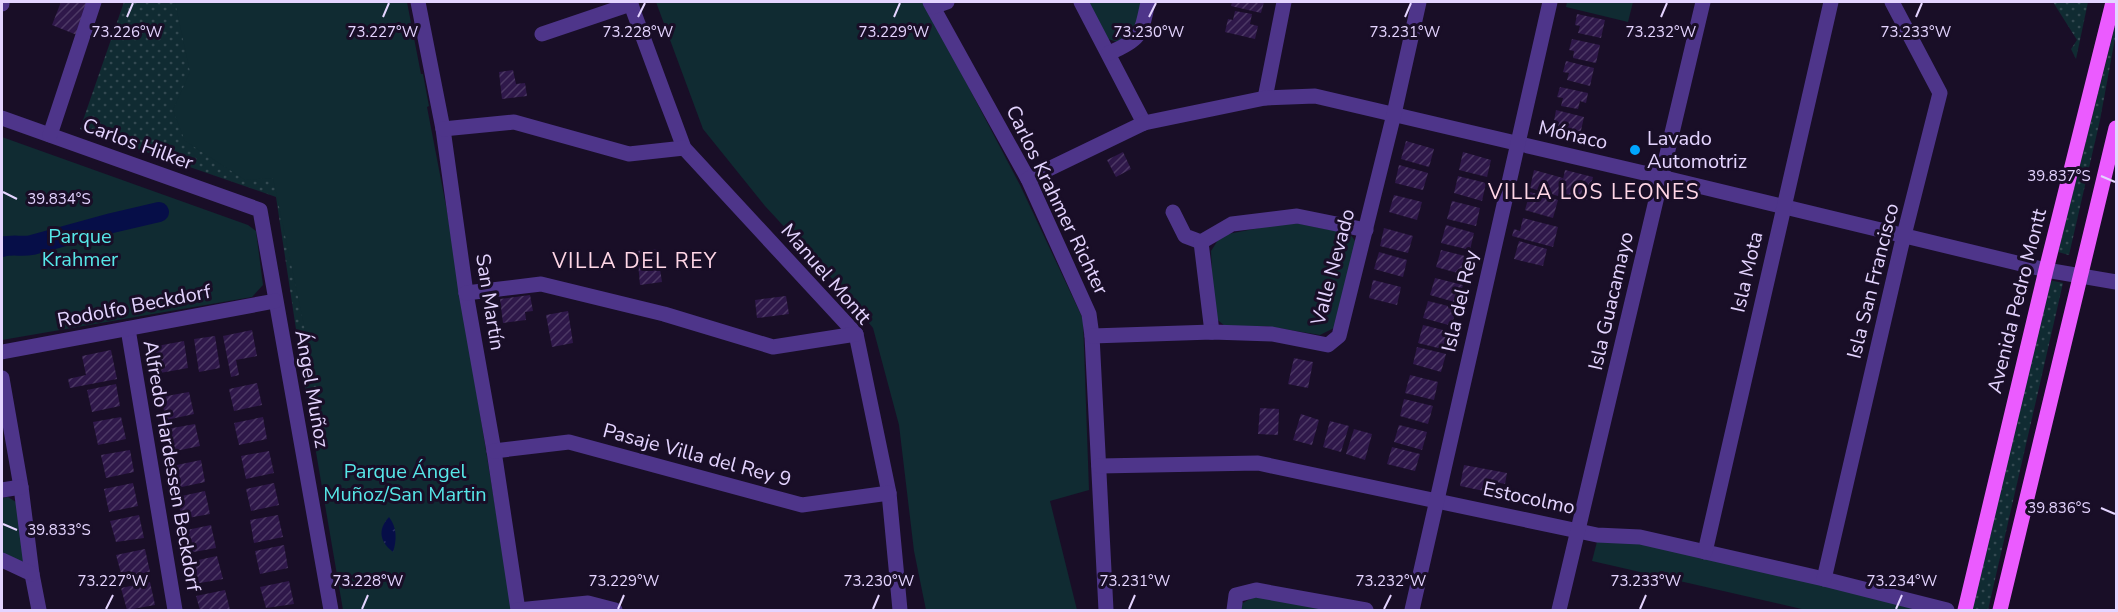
<svg xmlns="http://www.w3.org/2000/svg" width="2118" height="612" viewBox="0 0 2118 612" font-family="'Nunito Sans',sans-serif">
	<style>
		.grass { fill: url(#grass-dots) }
		.park { fill: #102b32 }
		.water { fill: url(#water-ripples) }
		.lines { fill: none; stroke-linecap: round; stroke-linejoin: round }
		.canal { stroke: #060e48; stroke-width: 20 }
		.building { fill: url(#building-hatch) }
		.minor { stroke: #4e358a; stroke-width: 15 }
		.major { stroke: #eb5bff; stroke-width: 15 }
		.ticks { fill: none; stroke: #e4d4ff; stroke-width: 2 }
		.poi-dot { fill: #00a5ff; stroke: #190e27; stroke-width: 2 }
		.labels { text-anchor: middle; dominant-baseline: central; stroke-width: 6; stroke-linejoin: round; paint-order: stroke }
		.street-label { font-size: 20px; fill: #e4d4ff; stroke: #190e27 }
		.poi-label { font-size: 20px; fill: #e4d4ff; stroke: #190e27; text-anchor: start }
		.park-label { font-size: 20px; fill: #57e7e8; stroke: #190e27 }
		.neighbourhood-label { font-size: 21px; letter-spacing: 1.5px; fill: #ffd6e6; stroke: #190e27 }
		.ticks-label { font-size: 15px; text-anchor: middle; fill: #e4d4ff; stroke: #190e27; stroke-width: 6; stroke-linejoin: round; paint-order: stroke }
	</style>
	<defs>
		<pattern id="grass-dots" width="8" height="8" patternUnits="userSpaceOnUse" patternTransform="scale(1.5)"><rect width="8" height="8" fill="#102b32"/><path d="M2 2h.1M6 6h.1" fill="none" stroke="#334951" stroke-width="1.8" stroke-linecap="round"/></pattern>
		<pattern id="water-ripples" width="26" height="14" patternUnits="userSpaceOnUse" patternTransform="scale(1.5)"><rect width="26" height="14" fill="#060e48"/><path d="M2 4q2-2 4 0t4 0M15 11q2-2 4 0t4 0" fill="none" stroke="#2a3063"/></pattern>
		<pattern id="building-hatch" width="6" height="6" patternUnits="userSpaceOnUse" patternTransform="scale(1.5)"><rect width="6" height="6" fill="#2f184a"/><path d="M-1 1l2-2M0 6l6-6M5 7l2-2" fill="none" stroke="#4d3965"/></pattern>
	</defs>
	<rect width="100%" height="100%" fill="#190e27"/>
	<g class="grass">
		<polygon points="124,2 366,2 332,403 304,382 276,197 80,129"/>
		<polygon points="2053,2 2088,2 2076,59 2071,49 2077,40"/>
		<polygon points="2115,26 2116,33 2100,120 2069,255 2058,252"/>
		<polygon points="2049,280 2063,283 1988,610 1973,610 1972,609"/>
	</g>
	<g class="park">
		<polygon points="175,2 407,2 421,74 423,74 429,106 427,107 447,211 512,610 343,610 304,382 318,392 273,178 245,180 185,141 173,110 190,72"/>
		<polygon points="656,2 924,2 1020,185 1083,319 1089,490 1050,501 1077,610 926,610 914,551 899,425 873,328 838,285 765,206 703,129"/>
		<polygon points="1088,2 1143,2 1136,31 1120,43 1108,39"/>
		<polygon points="1567,2 1633,2 1628,22 1566,7"/>
		<polygon points="2,137 248,225 256,231 263,285 252,297 2,340"/>
		<polygon points="1291,222 1350,234 1356,242 1336,327 1320,335 1266,326 1225,326 1214,317 1211,251 1218,240 1228,234"/>
		<polygon points="8,497 19,504 28,559 23,562 2,553 2,498"/>
		<polygon points="1600,530 1930,610 1806,610 1592,561"/>
		<polygon points="1259,594 1334,610 1240,610 1241,604"/>
	</g>
	<path class="water" d="M 389,517 C 397,527 397,540 393,552 C 380,542 377,530 389,517 Z"/>
	<g class="lines">
		<path class="canal" d="M 2,247 C 11,244 22,247 32,245 L 112,223 L 159,212"/>
	</g>
	<g class="building">
		<polygon points="61,2 90,2 77,35 52,25"/>
		<polygon points="1232,2 1264,2 1261,13 1231,6"/>
		<polygon points="1235,11 1252,14 1250,24 1258,26 1255,39 1225,32 1228,19 1233,20"/>
		<polygon points="1577,14 1605,20 1601,38 1578,33 1580,26 1575,25"/>
		<polygon points="1572,39 1600,45 1596,63 1573,58 1574,51 1569,50"/>
		<polygon points="1566,61 1594,68 1590,86 1567,80 1569,73 1563,72"/>
		<polygon points="513,70 516,84 525,83 527,96 502,99 499,72"/>
		<polygon points="1560,87 1588,93 1586,103 1580,101 1578,109 1561,106 1563,98 1557,97"/>
		<polygon points="1556,110 1584,117 1580,135 1557,130 1559,122 1554,121"/>
		<polygon points="1406,141 1434,149 1429,167 1401,159"/>
		<polygon points="1123,152 1131,169 1116,177 1107,160"/>
		<polygon points="1463,152 1491,160 1487,177 1459,170"/>
		<polygon points="1399,165 1428,173 1423,190 1395,183"/>
		<polygon points="1534,170 1563,178 1558,196 1530,188"/>
		<polygon points="1565,170 1593,177 1587,200 1560,193"/>
		<polygon points="1458,176 1486,183 1482,201 1454,193"/>
		<polygon points="1530,192 1558,200 1553,218 1525,210"/>
		<polygon points="1394,195 1422,202 1417,220 1389,212"/>
		<polygon points="1452,201 1480,208 1476,226 1447,219"/>
		<polygon points="1523,218 1558,227 1553,247 1512,236 1514,229 1520,231"/>
		<polygon points="1446,225 1474,233 1470,250 1441,243"/>
		<polygon points="1384,228 1413,236 1408,253 1380,246"/>
		<polygon points="1519,241 1547,249 1543,266 1514,259"/>
		<polygon points="657,249 662,282 640,285 637,251"/>
		<polygon points="1441,250 1469,257 1465,275 1436,267"/>
		<polygon points="1379,252 1407,260 1403,277 1374,269"/>
		<polygon points="1435,278 1463,285 1458,303 1430,295"/>
		<polygon points="1373,280 1401,287 1397,305 1369,298"/>
		<polygon points="530,295 533,311 525,312 526,320 503,323 500,299"/>
		<polygon points="786,296 789,314 757,318 755,300"/>
		<polygon points="1428,301 1456,308 1452,326 1423,318"/>
		<polygon points="568,311 573,343 552,347 546,315"/>
		<polygon points="1423,325 1451,332 1446,350 1418,343"/>
		<polygon points="252,330 257,356 236,360 239,375 231,377 223,336"/>
		<polygon points="215,336 220,368 199,372 194,339"/>
		<polygon points="184,341 188,368 160,373 162,387 154,389 146,348"/>
		<polygon points="1417,347 1446,354 1441,372 1413,364"/>
		<polygon points="111,350 117,379 70,388 68,379 86,375 82,356"/>
		<polygon points="1294,358 1313,362 1308,388 1288,384"/>
		<polygon points="1410,375 1438,382 1434,400 1405,393"/>
		<polygon points="257,383 262,405 234,411 229,389"/>
		<polygon points="116,384 120,406 92,412 87,390"/>
		<polygon points="189,392 194,414 166,420 161,397"/>
		<polygon points="1404,399 1433,406 1428,424 1400,416"/>
		<polygon points="1260,408 1279,409 1278,435 1258,434"/>
		<polygon points="1301,414 1319,420 1312,445 1293,440"/>
		<polygon points="121,417 126,439 98,445 93,422"/>
		<polygon points="263,417 267,439 239,445 234,423"/>
		<polygon points="1330,421 1349,426 1341,452 1323,447"/>
		<polygon points="195,424 200,446 171,452 167,429"/>
		<polygon points="1399,425 1427,432 1422,450 1394,442"/>
		<polygon points="1354,429 1372,434 1365,460 1346,454"/>
		<polygon points="1392,447 1420,454 1415,471 1387,464"/>
		<polygon points="130,450 134,472 106,478 101,455"/>
		<polygon points="269,451 274,473 246,479 241,456"/>
		<polygon points="201,460 205,482 177,488 172,466"/>
		<polygon points="1464,465 1507,473 1505,484 1491,481 1489,492 1460,486"/>
		<polygon points="133,483 138,506 109,512 104,489"/>
		<polygon points="274,483 279,505 251,511 246,489"/>
		<polygon points="205,491 210,514 182,519 177,497"/>
		<polygon points="139,515 144,538 116,542 110,521"/>
		<polygon points="278,515 283,537 254,543 250,520"/>
		<polygon points="211,525 216,548 188,553 182,531"/>
		<polygon points="284,545 288,568 260,574 255,551"/>
		<polygon points="145,549 150,572 122,577 116,555"/>
		<polygon points="217,556 223,579 194,584 189,562"/>
		<polygon points="289,581 294,604 266,608 260,587"/>
		<polygon points="150,582 155,605 127,610 121,588"/>
		<polygon points="225,590 230,610 200,610 196,596"/>
	</g>
	<g class="lines">
		<g class="minor">
			<polyline points="418,2 443,129 466,293 494,451 518,610"/>
			<polyline points="630,2 684,148 856,334 889,493 900,610"/>
			<polyline points="930,2 1028,179 1089,314 1092,336 1106,610"/>
			<polyline points="1081,2 1144,123"/>
			<polyline points="2,4 2,2"/>
			<polyline points="933,7 947,2"/>
			<polyline points="542,34 631,4"/>
			<path d="M 1109,53 C 1142,39 1141,34 1148,2"/>
			<polyline points="1265,98 1284,2"/>
			<polyline points="2,118 260,210 331,610"/>
			<polyline points="443,129 514,122 629,154 684,148"/>
			<polyline points="50,135 94,2"/>
			<polyline points="1028,179 1144,123 1265,98 1315,96 1661,177 2046,270 2116,282"/>
			<polyline points="1173,212 1185,236 1201,242"/>
			<polyline points="466,293 541,284 664,314 773,347 856,334"/>
			<polyline points="128,329 175,610"/>
			<polyline points="1212,332 1201,242 1232,224 1297,216 1366,230"/>
			<polyline points="1092,336 1212,332 1272,334 1328,345 1339,336 1394,114 1419,2"/>
			<polyline points="2,352 275,301"/>
			<polyline points="2,378 21,487 32,574 39,610"/>
			<polyline points="494,451 569,442 802,505 889,493"/>
			<polyline points="1099,466 1258,463 1597,535 1640,537 1824,579 1947,610"/>
			<polyline points="2,490 21,487"/>
			<polyline points="1705,552 1831,2"/>
			<polyline points="2,560 32,574"/>
			<polyline points="1824,579 1901,247 1940,93 1892,2"/>
			<polyline points="518,610 588,603 615,610"/>
			<polyline points="1234,610 1236,595 1256,590 1366,610"/>
			<polyline points="1412,610 1550,2"/>
			<polyline points="1559,610 1703,2"/>
		</g>
		<g class="major">
			<polyline points="1965,610 2046,270 2113,2"/>
			<polyline points="2000,610 2116,128"/>
		</g>
	</g>
	<path class="ticks" d="M 127,17 L 133,3M 383,17 L 389,3M 638,17 L 645,3M 894,17 L 900,3M 1149,17 L 1156,3M 1405,17 L 1411,3M 1661,17 L 1667,3M 1916,17 L 1922,3M 2101,176 L 2115,182M 3,192 L 17,199M 2101,508 L 2115,514M 3,524 L 17,530M 106,609 L 113,595M 362,609 L 368,595M 618,609 L 624,595M 873,609 L 879,595M 1129,609 L 1135,595M 1384,609 L 1391,595M 1640,609 L 1646,595M 1896,609 L 1902,595"/>
	<circle class="poi-dot" cx="1635" cy="150" r="6"/>
	<g class="labels">
		<g class="street-label">
			<text transform="translate(1573 135) rotate(13)">Mónaco</text>
			<text transform="translate(138 144) rotate(20)">Carlos Hilker</text>
			<text transform="translate(1057 200) rotate(64)">Carlos Krahmer Richter</text>
			<text transform="translate(1333 267) rotate(-75)">Valle Nevado</text>
			<text transform="translate(1747 272) rotate(-77)">Isla Mota</text>
			<text transform="translate(826 274) rotate(49)">Manuel Montt</text>
			<text transform="translate(1873 281) rotate(-76)">Isla San Francisco</text>
			<text transform="translate(1460 301) rotate(-77)">Isla del Rey</text>
			<text transform="translate(1611 301) rotate(-77)">Isla Guacamayo</text>
			<text transform="translate(2017 301) rotate(-76)">Avenida Pedro Montt</text>
			<text transform="translate(490 302) rotate(81)">San Martín</text>
			<text transform="translate(134 306) rotate(-11)">Rodolfo Beckdorf</text>
			<text transform="translate(312 389) rotate(80)">Ángel Muñoz</text>
			<text transform="translate(697 455) rotate(15)">Pasaje Villa del Rey 9</text>
			<text transform="translate(172 466) rotate(80)">Alfredo Hardessen Beckdorf</text>
			<text transform="translate(1529 498) rotate(12)">Estocolmo</text>
		</g>
		<g class="poi-label">
			<text x="1647" y="138">Lavado<tspan x="1647" dy="23">Automotriz</tspan></text>
		</g>
		<g class="park-label">
			<text x="80" y="236">Parque<tspan x="80" dy="23">Krahmer</tspan></text>
			<text x="405" y="471">Parque Ángel<tspan x="405" dy="23">Muñoz/San Martin</tspan></text>
		</g>
		<g class="neighbourhood-label">
			<text x="1594" y="192">VILLA LOS LEONES</text>
			<text x="635" y="261">VILLA DEL REY</text>
		</g>
	</g>
	<g class="ticks-label">
		<text x="127" y="37">73.226°W</text>
		<text x="383" y="37">73.227°W</text>
		<text x="638" y="37">73.228°W</text>
		<text x="894" y="37">73.229°W</text>
		<text x="1149" y="37">73.230°W</text>
		<text x="1405" y="37">73.231°W</text>
		<text x="1661" y="37">73.232°W</text>
		<text x="1916" y="37">73.233°W</text>
		<text x="2059" y="181">39.837°S</text>
		<text x="59" y="204">39.834°S</text>
		<text x="2059" y="513">39.836°S</text>
		<text x="59" y="535">39.833°S</text>
		<text x="113" y="586">73.227°W</text>
		<text x="368" y="586">73.228°W</text>
		<text x="624" y="586">73.229°W</text>
		<text x="879" y="586">73.230°W</text>
		<text x="1135" y="586">73.231°W</text>
		<text x="1391" y="586">73.232°W</text>
		<text x="1646" y="586">73.233°W</text>
		<text x="1902" y="586">73.234°W</text>
	</g>
	<rect width="2118" height="612" fill="none" stroke="#e4d4ff" stroke-width="6"/>
</svg>
